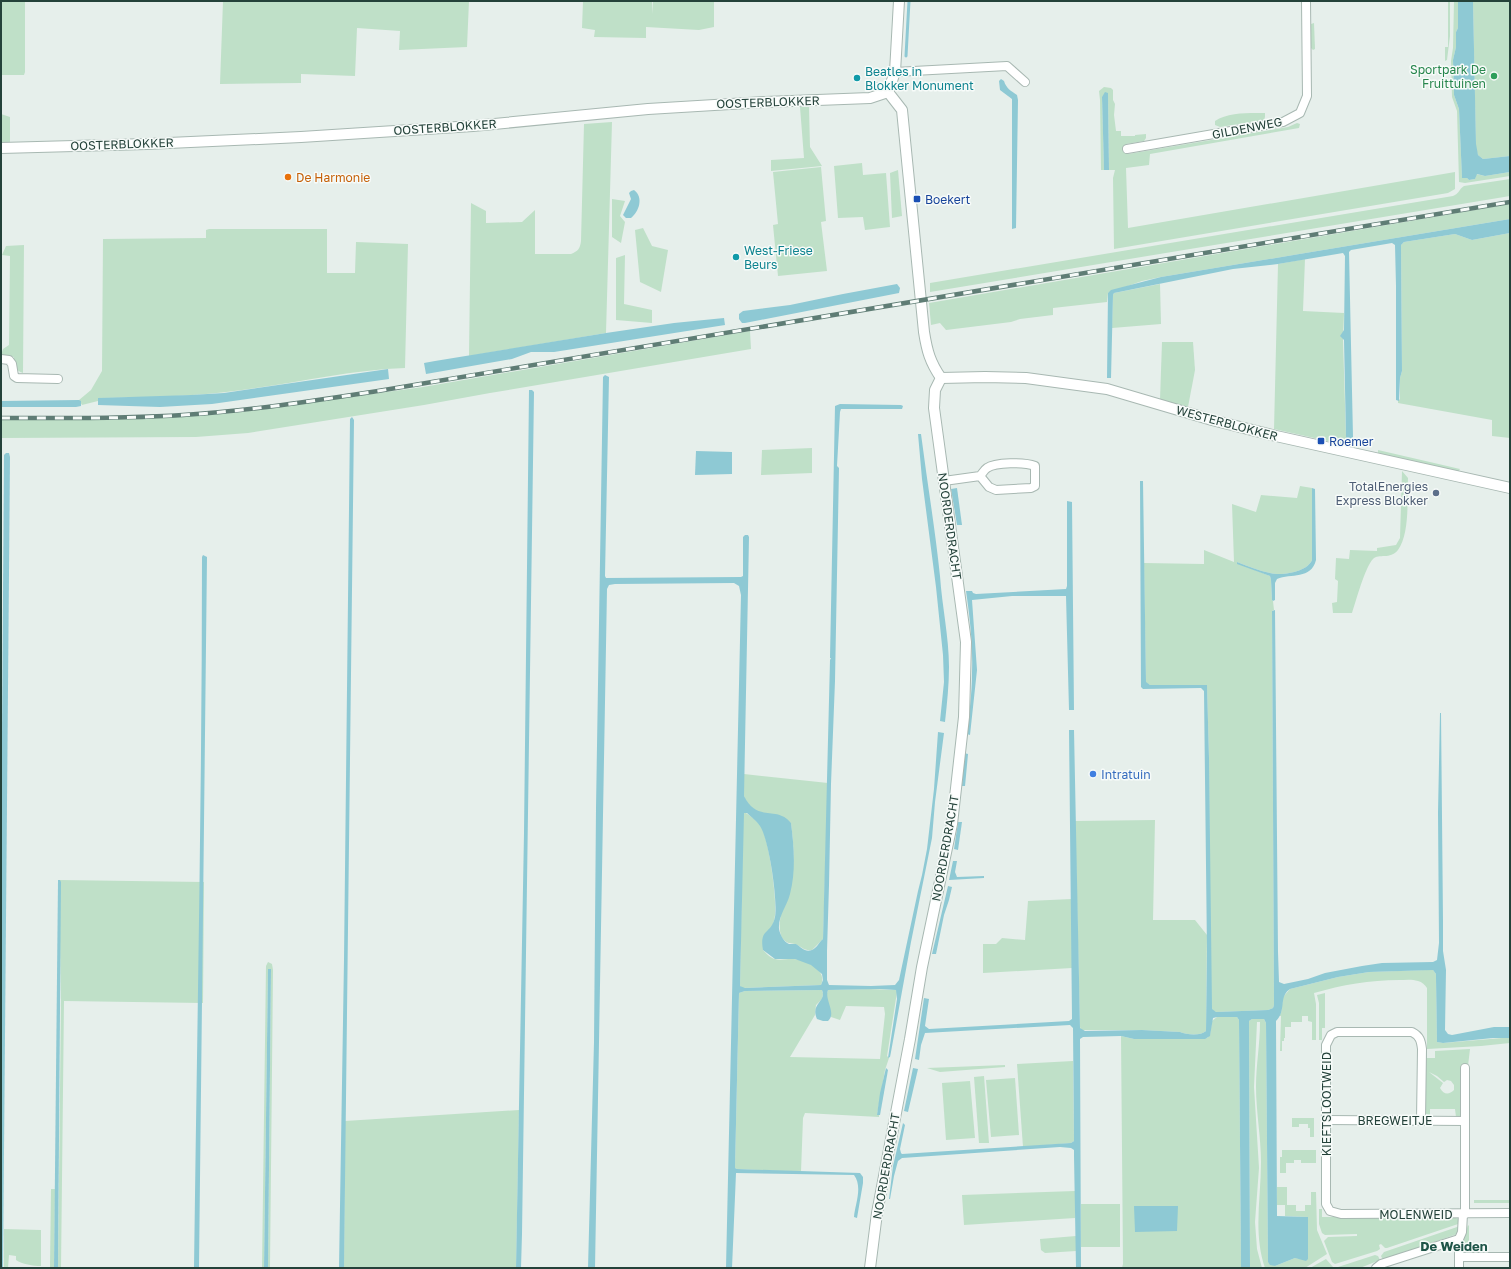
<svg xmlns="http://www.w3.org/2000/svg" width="1511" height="1269" viewBox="0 0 1511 1269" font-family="'Golos Text',sans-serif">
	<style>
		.green { fill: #bfe0c8; fill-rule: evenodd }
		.water { fill: #8ec9d4; fill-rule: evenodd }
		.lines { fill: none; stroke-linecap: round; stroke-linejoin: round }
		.stream { stroke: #8ec9d4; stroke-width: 3 }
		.pedestrian-casing { stroke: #a8b8b2; stroke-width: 8 }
		.minor-casing { stroke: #a8b8b2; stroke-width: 10 }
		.tertiary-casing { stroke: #a8b8b2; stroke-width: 12 }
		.pedestrian { stroke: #fff; stroke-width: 6 }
		.minor { stroke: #fff; stroke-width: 8 }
		.tertiary { stroke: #fff; stroke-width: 10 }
		.rail-casing { stroke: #5f7d75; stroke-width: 4.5 }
		.rail { stroke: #f7fbf9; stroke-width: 3; stroke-dasharray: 9; stroke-linecap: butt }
		.leisure-dot { fill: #2e9e5b; stroke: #f7fbf9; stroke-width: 1.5 }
		.culture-dot { fill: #0f9aa8; stroke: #f7fbf9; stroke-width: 1.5 }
		.food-dot { fill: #e8710a; stroke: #f7fbf9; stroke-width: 1.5 }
		.transit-dot { fill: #1a4fb4; stroke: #f7fbf9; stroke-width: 1.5 }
		.service-dot { fill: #5c6f8a; stroke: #f7fbf9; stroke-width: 1.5 }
		.shop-dot { fill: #3f7fe0; stroke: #f7fbf9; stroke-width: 1.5 }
		.labels { text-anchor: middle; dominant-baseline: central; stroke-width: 3; stroke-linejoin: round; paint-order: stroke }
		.leisure-label { font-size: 12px; fill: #27864d; stroke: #f7fbf9; text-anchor: end }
		.culture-label { font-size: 12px; fill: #0d838f; stroke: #f7fbf9; text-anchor: start }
		.street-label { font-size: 12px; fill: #24423a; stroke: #f7fbf9 }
		.food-label { font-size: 12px; fill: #c56008; stroke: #f7fbf9; text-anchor: start }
		.transit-label { font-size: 12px; fill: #164399; stroke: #f7fbf9; text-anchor: start }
		.service-label { font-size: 12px; fill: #4e5e75; stroke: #f7fbf9; text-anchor: end }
		.shop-label { font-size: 12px; fill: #366cbe; stroke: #f7fbf9; text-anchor: start }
		.neighbourhood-label { font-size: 13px; font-weight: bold; fill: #1f5548; stroke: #f7fbf9 }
	</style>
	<rect width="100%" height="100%" fill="#e6efeb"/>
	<g class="green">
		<polygon points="1,1 25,1 25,72 24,75 1,75"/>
		<polygon points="223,1 469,1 467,47 399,50 400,31 357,28 355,76 301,74 301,83 220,84"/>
		<polygon points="583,1 652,1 652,14 653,1 714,1 714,27 699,30 646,27 646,38 594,37 595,30 582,28"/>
		<polygon points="1448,1 1450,1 1450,36 1447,60 1445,61 1445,47 1448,47"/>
		<polygon points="1454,1 1458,1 1458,28 1456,32 1456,47 1453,60 1454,95 1459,109 1462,178 1467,178 1469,180 1475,179 1476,174 1485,176 1510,172 1510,176 1465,183 1459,182 1457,111 1452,97 1451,61 1453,48"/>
		<polygon points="1473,1 1510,1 1510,156 1483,159 1478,155 1476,149"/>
		<polygon points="1314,23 1315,49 1313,50 1311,48 1311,24"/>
		<polygon points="1104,87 1111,88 1113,90 1113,100 1115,104 1114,115 1116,131 1121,131 1121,136 1135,136 1135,135 1146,134 1146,138 1144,141 1126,144 1128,154 1288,127 1297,123 1300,124 1299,128 1150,154 1149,165 1126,168 1128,228 1455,172 1455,189 1448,193 1114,249 1113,178 1115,170 1109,170 1108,94 1102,97 1104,170 1101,170 1100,100 1099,91"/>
		<polygon points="800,107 809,107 810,147 822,166 771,171 771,160 804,158"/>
		<path d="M 1265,113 L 1265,117 L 1264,120 L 1220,127 L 1215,125 L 1215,121 C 1228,112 1250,113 1265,113 Z"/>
		<polygon points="1,114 10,117 10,144 1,144"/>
		<path d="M 612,122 L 606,333 L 469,356 L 471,203 L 486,211 L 486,223 L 522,222 L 535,210 L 535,254 L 571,254 C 578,251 580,249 581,241 L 584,124 Z"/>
		<polygon points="862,163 863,175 886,173 890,227 865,230 863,217 838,218 834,166"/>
		<polygon points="821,167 826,221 821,222 827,271 778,276 773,225 778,224 773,172"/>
		<polygon points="898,170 902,216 892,218 890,173"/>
		<path d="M 1510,179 L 1510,196 L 930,292 L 930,283 L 1453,196 C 1459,194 1459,189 1464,186 Z"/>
		<polygon points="612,199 625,201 620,216 625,222 621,243 612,237"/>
		<polygon points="1510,204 1510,219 1161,277 1142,281 1108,293 1107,302 1053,308 1053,315 1020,319 1011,322 946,330 940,323 931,325 929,303"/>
		<polygon points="643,228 652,246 668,250 661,292 640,282 635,230"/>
		<path d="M 209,229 L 327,229 L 327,273 L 355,273 L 356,242 L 408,244 L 405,368 C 350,370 296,383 242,390 C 195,397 146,397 99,398 L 98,401 L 82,405 L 79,400 L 91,390 L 102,371 L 103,239 L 206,238 L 206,230 Z"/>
		<polygon points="1510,233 1510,438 1492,436 1492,420 1398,403 1398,401 1400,399 1400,378 1402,371 1401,245 1404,242 1455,234 1472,240"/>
		<path d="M 24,245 L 23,373 C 14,370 14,365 14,357 L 1,355 L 3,349 L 9,345 L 10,256 L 2,255 L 6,246 Z"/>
		<polygon points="625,255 624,304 652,310 652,323 616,320 616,258"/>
		<polygon points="1305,259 1303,311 1344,313 1343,340 1346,437 1348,441 1350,441 1350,446 1274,429 1278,264"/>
		<polygon points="1160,284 1161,324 1112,328 1113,295 1114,293"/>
		<path d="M 750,331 L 751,349 L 490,393 L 424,405 L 248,433 L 196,437 L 1,438 L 1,419 C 79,419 157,420 234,413 L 423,387 Z"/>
		<polygon points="1162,342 1193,342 1195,370 1188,407 1160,400"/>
		<polygon points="812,448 812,473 761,475 762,450"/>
		<polygon points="1378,450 1460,469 1458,472 1378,455"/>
		<path d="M 1402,471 L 1408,478 C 1407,499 1410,533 1398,550 C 1390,560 1379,553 1373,559 C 1365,567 1356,601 1352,613 L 1333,613 L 1332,603 L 1337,602 L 1338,581 L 1335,579 L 1336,558 L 1349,559 L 1350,550 L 1377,551 L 1377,548 L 1396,545 L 1400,538 Z"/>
		<path d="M 1300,486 L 1312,488 L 1312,560 C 1307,572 1283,576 1270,573 C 1259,571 1248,566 1237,562 L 1237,563 L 1270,576 L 1271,580 L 1272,600 L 1273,601 L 1274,610 L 1272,611 L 1274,1005 L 1273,1008 L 1268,1010 L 1216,1012 L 1213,1011 L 1210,1006 L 1209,758 L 1207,686 L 1150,685 L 1146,683 L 1144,563 L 1204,564 L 1204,550 L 1234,562 L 1232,504 L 1256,512 L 1261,495 L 1297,498 Z"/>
		<path d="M 744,774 L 828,783 L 823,939 L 812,950 C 804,951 802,947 795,944 C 791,943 788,944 784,940 C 772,929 789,888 792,872 C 795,856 793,839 791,823 C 777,818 747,813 744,796 C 742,789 744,781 744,774 Z"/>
		<path d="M 744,812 C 750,815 757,821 761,826 C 769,840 777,899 775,915 C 774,926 767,939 763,950 C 766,953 770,958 775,959 C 781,961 788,958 794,959 C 806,960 828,970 821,985 L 743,988 L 740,986 L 743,813 Z"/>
		<path d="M 1155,820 L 1153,920 L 1195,920 L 1207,935 L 1206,1031 C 1201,1036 1187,1035 1180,1032 L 1142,1030 L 1081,1030 L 1080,1027 L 1075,821 Z"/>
		<polygon points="59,880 204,882 203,1003 64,1001 61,1268 58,1268 61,1001"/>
		<polygon points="1072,899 1072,968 983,973 983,944 996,944 1002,938 1025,940 1028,901"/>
		<polygon points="268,962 272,964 273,970 270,1268 268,1268 271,969 268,969 264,1268 262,1268 266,966"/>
		<path d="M 1427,970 L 1433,970 L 1436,974 L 1437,1042 L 1443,1043 L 1502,1038 L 1510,1038 L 1510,1043 L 1481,1046 L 1427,1049 L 1427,988 C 1425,985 1422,982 1418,981 C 1412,979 1405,980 1399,980 C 1370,980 1342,985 1314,993 L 1316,1004 L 1316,1040 L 1312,1040 L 1312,1022 L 1308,1021 L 1308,1016 L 1302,1016 L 1302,1022 L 1291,1022 L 1291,1027 L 1285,1027 L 1285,1038 L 1284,1038 L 1284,1041 L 1282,1041 L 1282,1051 L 1280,1051 L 1281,1016 L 1279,1016 L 1281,1013 L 1283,997 L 1290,989 L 1338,977 L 1369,972 Z"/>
		<path d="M 869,989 L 896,990 L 897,992 L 887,1056 L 889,1058 L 885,1070 L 877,1115 L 879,1115 L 879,1117 L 805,1113 L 803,1118 L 801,1172 L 737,1169 L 735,1168 L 739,993 L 745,991 L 822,990 L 823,994 L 822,999 L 816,1005 L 815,1015 L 790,1057 L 880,1059 L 885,1014 L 884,1007 L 846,1006 L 840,1020 L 831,1017 C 831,1007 824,1000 828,990 Z"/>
		<polygon points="1325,993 1325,1028 1322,1028 1322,1040 1319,1040 1319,1003 1317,995"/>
		<polygon points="1217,1017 1237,1017 1239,1020 1241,1268 1122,1268 1123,1264 1121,1036 1134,1039 1207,1038 1210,1035 1212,1021"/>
		<path d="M 1252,1019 L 1264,1019 L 1266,1023 L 1268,1262 L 1275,1266 L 1295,1258 L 1301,1259 L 1308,1217 L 1285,1216 L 1285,1205 L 1277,1205 L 1277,1187 L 1287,1187 L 1287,1205 L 1296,1205 L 1296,1211 L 1305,1211 L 1305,1205 L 1311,1205 L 1311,1192 L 1316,1192 L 1317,1230 L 1327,1254 L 1305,1268 L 1265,1268 C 1253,1233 1261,1198 1261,1162 C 1261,1137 1256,1112 1256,1086 C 1256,1065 1260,1044 1260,1022 L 1257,1022 L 1254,1087 L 1259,1168 L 1255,1222 L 1257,1249 L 1262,1268 L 1250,1268 L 1249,1021 Z"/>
		<path d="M 1470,1049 L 1468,1066 L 1461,1067 L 1461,1117 L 1456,1117 L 1455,1109 L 1430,1109 L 1430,1116 L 1425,1113 L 1424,1051 L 1427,1051 L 1427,1058 L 1435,1058 L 1435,1051 ZM 1429,1072 L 1437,1076 L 1444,1082 L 1447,1080 L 1451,1081 L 1454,1085 L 1454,1090 C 1449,1095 1444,1095 1440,1088 L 1443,1083 Z"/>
		<polygon points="1073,1061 1074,1141 1071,1143 1023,1147 1017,1064"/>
		<polygon points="1005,1065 1005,1067 940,1072 927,1068"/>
		<polygon points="984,1076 989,1143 979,1143 974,1077"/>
		<polygon points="1015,1078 1019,1135 991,1137 986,1080"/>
		<polygon points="970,1081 975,1138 946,1140 942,1083"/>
		<polygon points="519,1110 516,1268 344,1268 345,1121"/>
		<polygon points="1292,1118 1314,1118 1314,1137 1310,1137 1310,1128 1308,1128 1308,1124 1299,1124 1299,1127 1292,1127"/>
		<polygon points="1282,1150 1316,1150 1316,1163 1301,1163 1301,1160 1294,1160 1294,1163 1286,1163 1286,1173 1280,1173 1280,1157 1282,1157"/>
		<polygon points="51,1189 55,1189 54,1268 50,1268"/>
		<polygon points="1075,1191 1075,1218 964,1225 962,1195"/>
		<rect x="1474" y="1200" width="36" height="3"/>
		<rect x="1081" y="1204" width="39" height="43"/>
		<polygon points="1319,1209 1322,1209 1322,1217 1451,1217 1460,1219 1461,1223 1387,1248 1385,1248 1381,1244 1379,1245 1380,1249 1377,1251 1335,1264 1332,1262 1324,1241 1328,1237 1357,1236 1357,1234 1325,1235 1322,1233 1319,1224"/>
		<polygon points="1468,1225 1469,1226 1469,1253 1463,1249 1462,1244"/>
		<polygon points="1460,1226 1457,1234 1383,1260 1381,1256 1384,1252"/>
		<path d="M 4,1229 L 41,1230 L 41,1266 C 33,1266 22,1264 16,1260 L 16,1256 L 9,1255 L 8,1268 L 4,1268 Z"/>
		<polygon points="1076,1236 1076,1251 1045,1253 1041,1250 1040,1239"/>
		<polygon points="1375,1255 1378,1256 1380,1260 1360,1268 1310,1268 1326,1259 1333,1267 1338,1267"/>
	</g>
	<g class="water">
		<polygon points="1458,1 1473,1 1476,144 1478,155 1483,159 1510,156 1510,172 1485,176 1477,174 1475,179 1469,180 1467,178 1462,178 1459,109 1454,95 1453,60 1456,47 1456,32 1458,28"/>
		<path d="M 1001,79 L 1004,81 C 1006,88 1011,91 1017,95 L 1018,100 L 1016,228 L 1012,229 L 1012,99 L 1000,90 L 999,81 Z"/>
		<polygon points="1105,92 1108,93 1109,170 1104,170 1102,97"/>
		<path d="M 634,190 C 644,197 639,212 631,218 L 626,218 L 623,215 L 631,199 L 629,193 L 631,191 Z"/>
		<polygon points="1510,219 1510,233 1472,240 1455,234 1404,242 1401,245 1402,371 1400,378 1399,401 1396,400 1396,286 1395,245 1392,243 1351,250 1349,252 1353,437 1351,441 1348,441 1346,437 1344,340 1340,336 1344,330 1345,256 1343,253 1278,264 1233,269 1114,293 1113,295 1111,378 1107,378 1108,293 1111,290 1161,277"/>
		<polygon points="897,284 900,288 899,293 745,323 742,323 739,319 739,314 743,311 790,305 843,294"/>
		<polygon points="724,318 725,325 554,352 531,352 512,359 426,374 424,363 435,361 606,333 674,323"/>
		<polygon points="388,369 389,379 212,404 160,407 98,405 98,398 191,395 224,393"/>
		<path d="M 605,375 L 609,377 L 605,576 L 606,578 L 741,577 L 743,576 L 743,537 L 745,535 L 748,535 L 749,537 L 744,796 C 757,823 777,805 791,823 C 794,846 796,871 790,894 C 787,906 778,916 779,929 C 780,935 784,942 789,944 C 792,944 793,944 796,944 C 801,947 805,953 812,950 C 817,948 819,942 823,939 L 830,660 L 831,658 L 830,658 L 835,406 L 840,404 L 901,405 L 903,406 L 902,409 L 841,409 L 840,412 L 837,466 L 839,468 L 835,681 L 831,784 L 829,885 L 827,951 L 827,980 L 829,985 L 871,986 L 895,985 L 899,980 L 918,891 L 922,875 L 927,849 L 934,789 L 938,732 L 944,733 L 935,802 L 932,838 L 911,942 L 891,1052 L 890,1057 L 888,1058 L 897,999 L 896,990 L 880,989 L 828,990 C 824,1000 837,1013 828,1021 L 823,1021 L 817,1019 C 810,1003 827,1002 822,990 L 745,991 L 739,993 L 735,1168 L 737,1169 L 860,1173 L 863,1177 L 863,1183 L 857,1218 L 854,1217 C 855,1204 863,1187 854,1175 L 736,1173 L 732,1268 L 726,1268 L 741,595 L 739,586 L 734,583 L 615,584 L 609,585 L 607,589 L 595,1268 L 588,1268 L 594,1042 L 596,808 L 603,377 ZM 744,813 L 747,813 C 751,817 757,821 760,826 C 769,839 778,901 775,917 C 771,935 759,928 763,950 L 775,959 L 795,959 L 811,965 L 822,974 L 823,980 L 821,985 L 745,988 L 740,986 Z"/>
		<polygon points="529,390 532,390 534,392 522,1234 521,1268 516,1268 524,833"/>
		<polygon points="79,400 81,401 81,406 76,407 1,407 1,401"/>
		<polygon points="352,417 354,420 344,1268 339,1268 344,960 350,419"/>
		<path d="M 918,434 L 921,434 C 927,481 935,528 940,576 C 942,606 949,637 949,667 C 949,685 947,703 945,722 L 940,721 L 944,682 L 943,655 L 936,587 L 922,479 Z"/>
		<polygon points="696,451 732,452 732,474 695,475"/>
		<polygon points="6,453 9,453 10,457 3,1268 1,1268 1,878 4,455"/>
		<path d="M 1140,481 L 1143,481 L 1146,682 L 1150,685 L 1207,685 L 1209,758 L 1212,1009 L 1216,1012 L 1268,1010 L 1273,1008 L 1274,1005 L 1272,611 L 1275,610 L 1278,952 L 1279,982 L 1284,984 L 1308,979 L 1325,973 L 1362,966 L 1382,963 L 1433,962 L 1437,960 L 1439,943 L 1438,813 L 1440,713 L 1441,713 L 1443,920 L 1443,951 L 1446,970 L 1445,1030 L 1448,1034 L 1452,1035 L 1494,1027 L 1510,1027 L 1510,1038 L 1493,1038 L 1443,1043 L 1437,1042 L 1436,978 L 1436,974 L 1433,970 L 1369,972 L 1338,977 L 1290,989 C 1281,995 1284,1003 1281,1013 C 1280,1016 1278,1019 1276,1021 L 1277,1216 L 1308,1217 L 1308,1259 L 1306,1261 L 1295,1258 L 1275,1266 L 1270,1265 L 1268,1262 L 1266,1023 L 1264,1019 L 1252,1019 L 1249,1021 L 1250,1268 L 1241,1268 L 1239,1020 L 1237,1017 L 1217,1017 L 1213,1018 L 1210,1036 L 1205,1039 L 1134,1039 L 1121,1036 L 1083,1037 L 1080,1039 L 1081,1268 L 1076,1268 L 1074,1156 L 1074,1150 L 1071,1148 L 1060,1147 L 902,1158 L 898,1161 L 894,1176 L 890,1199 L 889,1199 L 893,1166 L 903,1123 L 905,1125 L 900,1149 L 901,1153 L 902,1154 L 1071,1143 L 1074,1141 L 1073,1028 L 1070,1025 L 925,1033 L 921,1045 L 919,1060 L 915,1059 L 924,998 L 929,999 L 925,1026 L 929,1029 L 1069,1021 L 1072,1019 L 1069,730 L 1074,730 L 1080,1028 L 1085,1031 L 1142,1030 L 1180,1032 C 1187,1035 1201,1036 1206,1031 L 1207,952 L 1204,691 L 1201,688 L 1143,689 L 1141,687 Z"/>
		<polygon points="957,488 962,525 957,525 951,489"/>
		<path d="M 1312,488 L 1315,489 L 1316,560 C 1311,580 1291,573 1277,579 L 1275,583 L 1275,600 L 1273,601 L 1272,600 L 1271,580 L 1270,576 L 1237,564 L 1237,562 C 1248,566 1259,571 1270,573 C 1283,576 1307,572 1312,560 Z"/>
		<path d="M 1067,501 L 1072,502 L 1074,710 L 1069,710 L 1066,596 L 1012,596 L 972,600 L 977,670 L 970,735 L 967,734 C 969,714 972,694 972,673 C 973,646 970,618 966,591 L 972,591 L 973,593 L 976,594 L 1066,589 L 1067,586 Z"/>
		<path d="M 203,555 L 207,557 L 199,1268 L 194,1268 C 197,1031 202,794 202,557 Z"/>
		<polygon points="964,753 968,754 965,786 962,786"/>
		<polygon points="958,822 962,822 958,850 954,849"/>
		<polygon points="953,861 957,861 955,872 957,877 984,876 984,878 949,880"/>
		<polygon points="58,880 60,880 61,882 58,1268 54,1268"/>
		<polygon points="948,886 952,887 949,900 944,915 936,954 932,954"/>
		<polygon points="268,969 271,969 268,1268 264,1268"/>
		<polygon points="886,1068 888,1070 880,1115 877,1115 880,1093"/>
		<polygon points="913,1068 918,1069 908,1112 904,1111"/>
		<polygon points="1134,1206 1178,1206 1177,1231 1135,1232"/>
	</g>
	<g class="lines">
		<polyline class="stream" points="906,56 909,1"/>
		<defs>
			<polyline id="pedestrian" points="874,85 888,92"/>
			<g id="minor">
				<polyline points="895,72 1007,66 1025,82"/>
				<polyline points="1127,149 1283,122 1300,113 1307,96 1306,1"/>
				<polyline points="1,359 9,360 12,364 14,376 17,378 58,379"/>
				<path d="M 944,481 L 980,476 L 989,487 L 996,490 L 1031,488 L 1035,486 L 1035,466 C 1025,462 995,462 987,468 C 984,470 982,474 980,476"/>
				<polyline points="1465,1068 1465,1121"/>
				<polyline points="1326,1120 1465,1121 1465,1214"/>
				<path d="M 1421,1120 L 1422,1049 C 1421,1041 1420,1036 1412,1032 L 1337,1032 L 1331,1035 L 1326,1045 L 1326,1204 L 1330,1211 L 1341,1214 L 1510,1213"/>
				<polyline points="1459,1257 1510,1257"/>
				<polyline points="1376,1268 1381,1264 1459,1239"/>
				<polyline points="1459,1268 1459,1239 1462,1232 1463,1214"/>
			</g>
			<g id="tertiary">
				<path d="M 888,92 L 902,110 L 924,332 C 927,351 930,362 941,378"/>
				<polyline points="888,92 895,72 899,1"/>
				<polyline points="1,148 147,144 301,137 473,126 648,109 765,102 870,98 888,92"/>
				<polyline points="941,378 985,377 1026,378 1107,389 1212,420 1276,436 1510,488"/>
				<polyline points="870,1268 877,1213 910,1039 922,967 952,824 964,717 966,642 934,408 935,390 941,378"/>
			</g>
		</defs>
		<use href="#pedestrian" class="pedestrian-casing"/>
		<use href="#minor" class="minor-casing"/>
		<use href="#tertiary" class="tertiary-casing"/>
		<use href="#pedestrian" class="pedestrian"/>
		<use href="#minor" class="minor"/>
		<use href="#tertiary" class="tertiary"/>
		<defs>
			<path id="rail" d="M 1,418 C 61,418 122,419 183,415 C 248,411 313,401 378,391 L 1510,202"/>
		</defs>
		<use href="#rail" class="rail-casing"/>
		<use href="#rail" class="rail"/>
	</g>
	<circle class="leisure-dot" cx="1494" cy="76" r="4"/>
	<g class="culture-dot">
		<circle cx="857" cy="78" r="4"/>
		<circle cx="736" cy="257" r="4"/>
	</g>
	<circle class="food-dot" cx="288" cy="177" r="4"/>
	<g class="transit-dot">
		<rect x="913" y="195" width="8" height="8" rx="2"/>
		<rect x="1317" y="437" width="8" height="8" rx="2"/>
	</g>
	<circle class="service-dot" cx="1436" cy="493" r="4"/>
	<circle class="shop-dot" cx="1093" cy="774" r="4"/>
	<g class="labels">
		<g class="leisure-label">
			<text x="1486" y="69">Sportpark De<tspan x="1486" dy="14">Fruittuinen</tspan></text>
		</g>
		<g class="culture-label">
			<text x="865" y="71">Beatles in<tspan x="865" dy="14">Blokker Monument</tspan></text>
			<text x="744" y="250">West-Friese<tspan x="744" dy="14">Beurs</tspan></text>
		</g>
		<g class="street-label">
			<text transform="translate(768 102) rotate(-2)">OOSTERBLOKKER</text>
			<text transform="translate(445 127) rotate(-4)">OOSTERBLOKKER</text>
			<text transform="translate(1247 128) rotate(-11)">GILDENWEG</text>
			<text transform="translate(122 144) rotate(-2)">OOSTERBLOKKER</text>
			<text transform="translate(1227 423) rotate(15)">WESTERBLOKKER</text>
			<text transform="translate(950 526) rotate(82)">NOORDERDRACHT</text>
			<text transform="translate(945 848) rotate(-80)">NOORDERDRACHT</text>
			<text transform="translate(1326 1104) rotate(-90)">KIEFTSLOOTWEID</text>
			<text x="1395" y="1120">BREGWEITJE</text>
			<text transform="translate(886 1166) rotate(-80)">NOORDERDRACHT</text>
			<text x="1416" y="1214">MOLENWEID</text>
		</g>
		<g class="food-label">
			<text x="296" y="177">De Harmonie</text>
		</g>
		<g class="transit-label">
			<text x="925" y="199">Boekert</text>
			<text x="1329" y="441">Roemer</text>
		</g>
		<g class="service-label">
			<text x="1428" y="486">TotalEnergies<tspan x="1428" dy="14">Express Blokker</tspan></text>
		</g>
		<g class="shop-label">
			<text x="1101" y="774">Intratuin</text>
		</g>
		<g class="neighbourhood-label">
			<text x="1454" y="1246">De Weiden</text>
		</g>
	</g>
	<rect width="1511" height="1269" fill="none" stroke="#24423a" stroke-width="4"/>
</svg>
